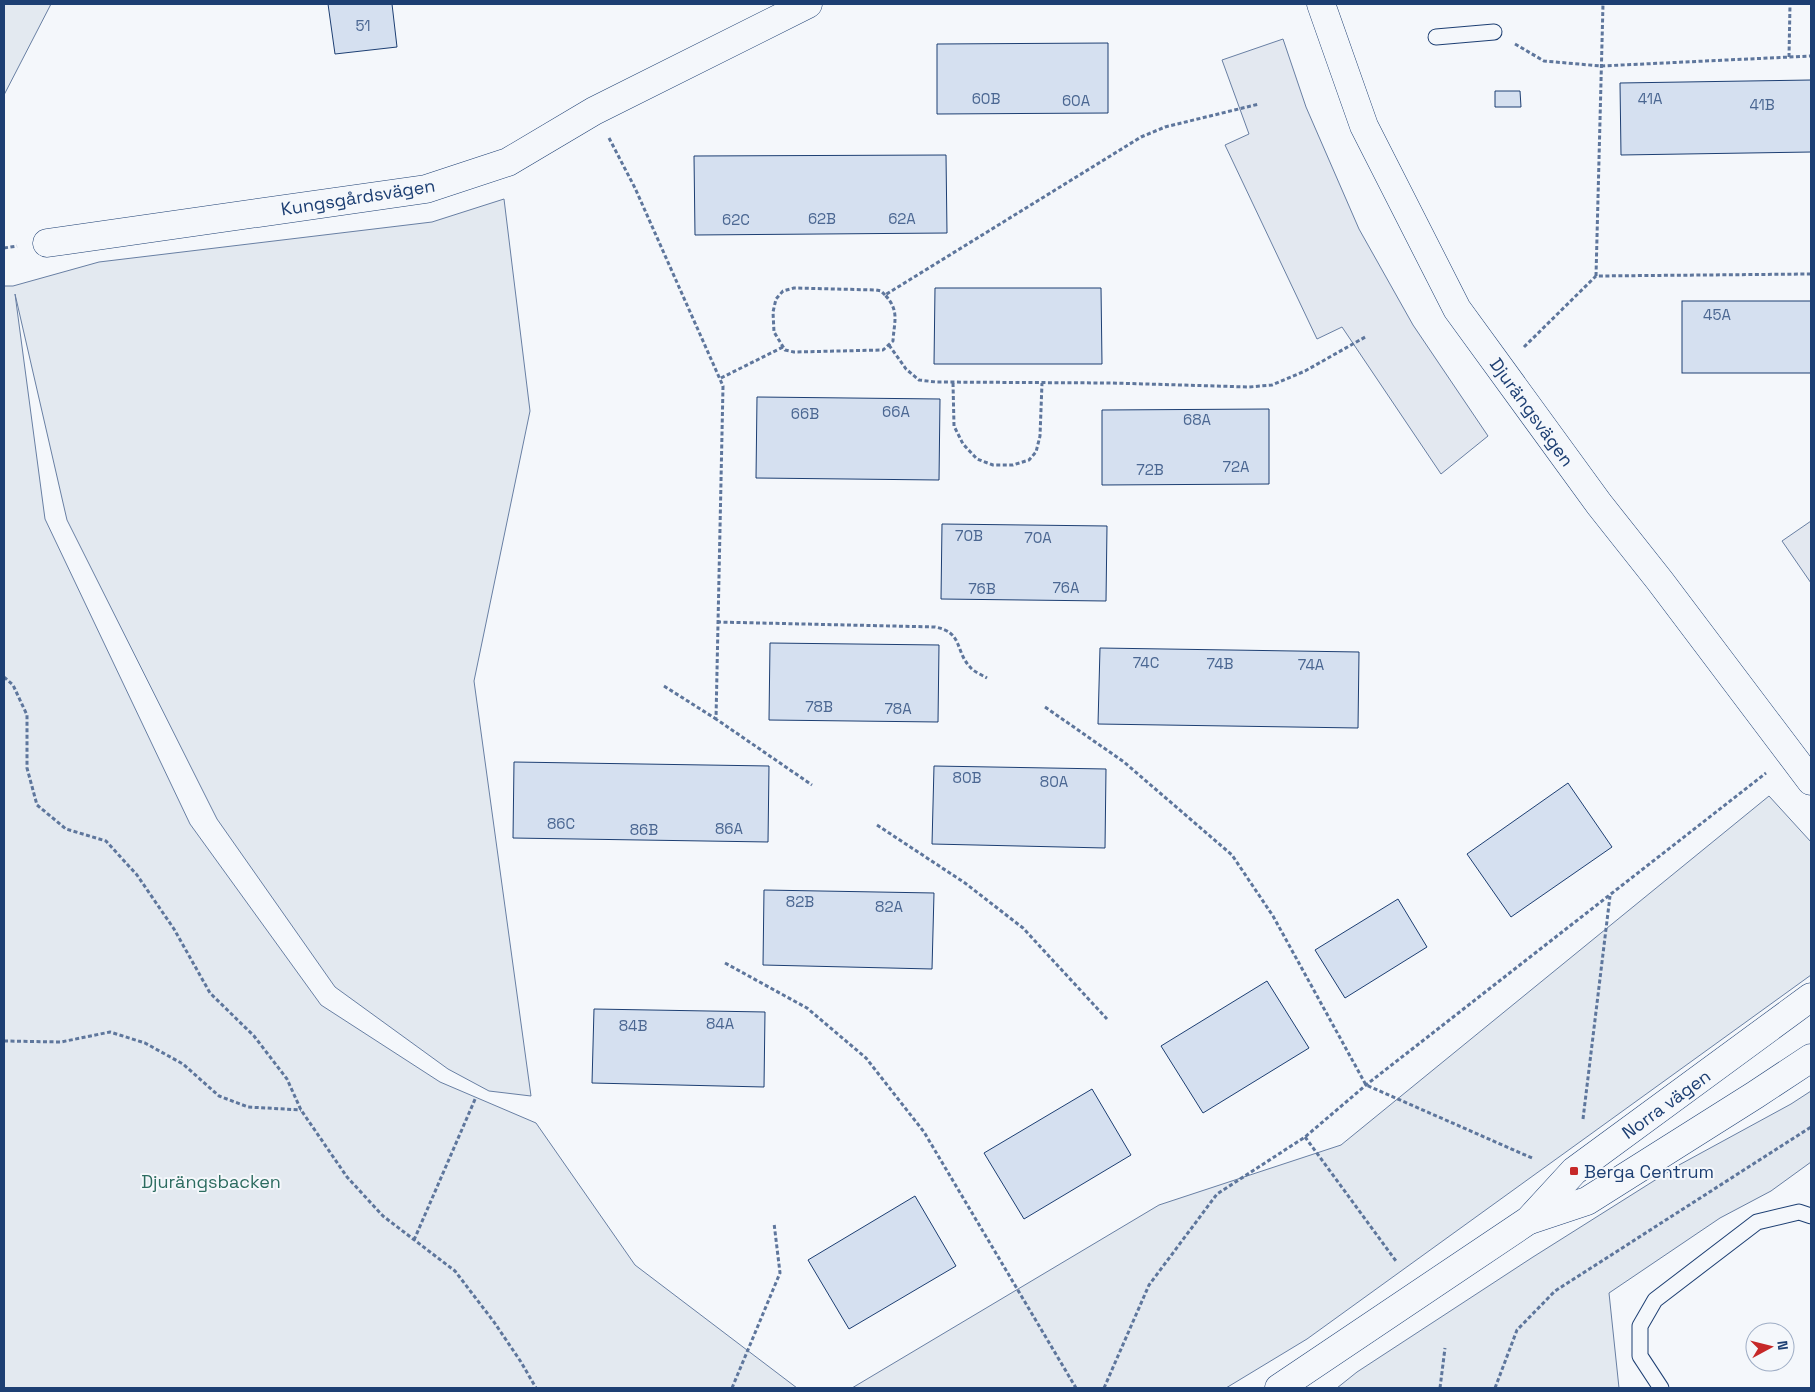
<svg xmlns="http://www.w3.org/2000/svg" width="1815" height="1392" viewBox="0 0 1815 1392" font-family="'Space Grotesk',sans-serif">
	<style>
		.green { fill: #e3e9f0; stroke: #687fa3 }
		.parking { fill: #e3e8f0; stroke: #687fa3 }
		.building { fill: #d5e0f0; stroke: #1d3f73 }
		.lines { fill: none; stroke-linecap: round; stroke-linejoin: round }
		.lane-casing { stroke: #1d3f73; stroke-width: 17 }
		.street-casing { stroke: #1d3f73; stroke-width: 29 }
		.secondary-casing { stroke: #1d3f73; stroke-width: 29 }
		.path { stroke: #5e769c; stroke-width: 3; stroke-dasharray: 4 2.5; stroke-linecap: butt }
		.lane { stroke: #f4f7fb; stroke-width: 15 }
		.street { stroke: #f4f7fb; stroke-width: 28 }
		.secondary { stroke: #f4f7fb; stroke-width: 28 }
		.poi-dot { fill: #c62828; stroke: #f4f7fb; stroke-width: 2 }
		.labels { text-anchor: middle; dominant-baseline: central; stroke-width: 4; stroke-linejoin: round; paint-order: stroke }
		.number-label { font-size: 15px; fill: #4b6792 }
		.street-label { font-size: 18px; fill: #1d3f73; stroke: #f4f7fb }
		.poi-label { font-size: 18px; fill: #1d3f73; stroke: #f4f7fb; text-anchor: start }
		.park-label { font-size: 18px; fill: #2c6c60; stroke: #f4f7fb }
	</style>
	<rect width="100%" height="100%" fill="#f4f7fb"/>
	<g class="green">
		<polygon points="4,4 51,4 4,95"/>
		<polygon points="504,199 530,411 474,681 531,1096 489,1091 448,1069 335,987 217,819 67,520 15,294 45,519 190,824 321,1005 440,1082 536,1123 635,1265 797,1388 4,1388 4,286 13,286 99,262 432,222"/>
		<polygon points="1769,796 1811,842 1811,975 1307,1339 1226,1388 852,1388 1159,1205 1341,1145"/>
		<polygon points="1811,1091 1811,1162 1771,1191 1720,1218 1609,1293 1619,1388 1337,1388 1357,1372 1533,1257 1679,1165 1791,1104"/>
	</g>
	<g class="parking">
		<polygon points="1283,39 1306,107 1359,229 1413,325 1488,436 1441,474 1342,327 1317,339 1225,145 1249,134 1222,60"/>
		<polygon points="1811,521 1811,583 1782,541"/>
	</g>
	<g class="building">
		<polygon points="328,4 392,4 397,47 335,54"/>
		<polygon points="1108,43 1108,113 937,114 937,44"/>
		<polygon points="1811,80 1811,152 1621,155 1620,83"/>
		<polygon points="1495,91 1520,91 1521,107 1495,107"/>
		<polygon points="946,155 947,233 695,235 694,156"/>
		<polygon points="935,288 1101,288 1102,364 934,364"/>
		<rect x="1682" y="301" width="129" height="72"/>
		<polygon points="757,397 940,399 939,480 756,478"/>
		<polygon points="1269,409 1269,484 1102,485 1102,410"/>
		<polygon points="942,524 1107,526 1106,601 941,599"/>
		<polygon points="770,643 939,645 938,722 769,720"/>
		<polygon points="1100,648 1359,652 1358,728 1098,724"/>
		<polygon points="514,762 769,766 768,842 513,838"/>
		<polygon points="934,766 1106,769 1105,848 932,844"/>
		<polygon points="1568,783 1612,847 1511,917 1467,854"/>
		<polygon points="764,890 934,893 932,969 763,965"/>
		<polygon points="1398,899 1427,947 1345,998 1315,950"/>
		<polygon points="1267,981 1309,1048 1203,1113 1161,1046"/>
		<polygon points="594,1009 765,1012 764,1087 592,1083"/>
		<polygon points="1092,1089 1131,1155 1024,1219 984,1153"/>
		<polygon points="915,1196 956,1266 849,1329 808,1260"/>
	</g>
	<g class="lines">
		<defs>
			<g id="lane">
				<polyline points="1436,37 1494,32"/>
				<polyline points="1661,1388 1640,1356 1640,1326 1655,1300 1757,1222 1799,1212 1811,1216"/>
			</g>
			<g id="street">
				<polyline points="1321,4 1364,126 1457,309 1599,504 1660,581 1811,781"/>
				<polyline points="47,243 426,189 508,162 594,111 808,4"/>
			</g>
			<g id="secondary">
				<polyline points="1530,1220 1587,1201 1755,1095 1811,1058"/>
				<polyline points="1279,1388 1529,1220 1574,1171 1811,997"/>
			</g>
		</defs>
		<use href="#lane" class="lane-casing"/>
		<use href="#street" class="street-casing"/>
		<use href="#secondary" class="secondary-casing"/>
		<g class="path">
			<polyline points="1515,44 1544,61 1601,66 1811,56"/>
			<polyline points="1789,57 1790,4"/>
			<polyline points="609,138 635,188 723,386 716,719 812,785"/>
			<polyline points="4,248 17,246"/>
			<polyline points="1596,276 1603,4"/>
			<path d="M 885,295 L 881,291 L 876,290 L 794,288 L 783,291 L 776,299 L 773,312 L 774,332 L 785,350 L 794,352 L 883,350 L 893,341 C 894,322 900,311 885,295 L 1141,137 L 1165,127 L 1259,104"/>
			<polyline points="889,345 906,369 919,380 936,382 1112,383 1249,387 1272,385 1305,371 1367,336"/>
			<polyline points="1524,347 1596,276 1811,274"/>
			<polyline points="721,378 783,347"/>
			<polyline points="953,383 954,426 963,444 977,459 993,465 1013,465 1029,460 1036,452 1040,436 1042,383"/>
			<path d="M 717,622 L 935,627 C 963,632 955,651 970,667 C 974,672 982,675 987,678"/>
			<polyline points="4,677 13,685 27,715 27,768 37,805 66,829 106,841 137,875 174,929 210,993 254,1036 287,1079 301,1110 347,1177 383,1216 455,1271 494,1322 521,1362 536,1388"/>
			<polyline points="664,686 716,719"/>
			<polyline points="1045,707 1124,762 1232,855 1273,916 1366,1085 1532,1158"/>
			<polyline points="877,825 965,883 1023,928 1107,1019"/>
			<polyline points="725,963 807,1008 866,1058 924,1132 1076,1388"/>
			<polyline points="4,1041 61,1042 110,1032 145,1043 183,1064 219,1096 248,1107 301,1110"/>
			<polyline points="1583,1119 1610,896"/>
			<polyline points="1305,1137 1396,1261"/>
			<polyline points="414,1240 476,1097"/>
			<polyline points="732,1388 780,1273 774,1223"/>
			<polyline points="1104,1388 1149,1285 1217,1194 1305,1137 1366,1085 1766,773"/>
			<polyline points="1440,1388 1445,1348"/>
			<polyline points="1495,1388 1517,1330 1555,1291 1811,1127"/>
		</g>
		<use href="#lane" class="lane"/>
		<use href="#street" class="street"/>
		<use href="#secondary" class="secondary"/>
	</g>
	<rect class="poi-dot" x="1569" y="1166" width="10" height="10" rx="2.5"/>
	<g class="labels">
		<g class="number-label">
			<text x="363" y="25">51</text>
			<text x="986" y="98">60B</text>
			<text x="1650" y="98">41A</text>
			<text x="1076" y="100">60A</text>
			<text x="1762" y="104">41B</text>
			<text x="822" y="218">62B</text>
			<text x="902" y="218">62A</text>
			<text x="736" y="219">62C</text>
			<text x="1717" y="314">45A</text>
			<text x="896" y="411">66A</text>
			<text x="805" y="413">66B</text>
			<text x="1197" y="419">68A</text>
			<text x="1236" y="466">72A</text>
			<text x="1150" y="469">72B</text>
			<text x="969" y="535">70B</text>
			<text x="1038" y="537">70A</text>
			<text x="1066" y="587">76A</text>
			<text x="982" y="588">76B</text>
			<text x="1146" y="662">74C</text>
			<text x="1220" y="663">74B</text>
			<text x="1311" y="664">74A</text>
			<text x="819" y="706">78B</text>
			<text x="898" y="708">78A</text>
			<text x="967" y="777">80B</text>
			<text x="1054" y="781">80A</text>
			<text x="561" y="823">86C</text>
			<text x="729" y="828">86A</text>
			<text x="644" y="829">86B</text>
			<text x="800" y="901">82B</text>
			<text x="889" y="906">82A</text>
			<text x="720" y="1023">84A</text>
			<text x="633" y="1025">84B</text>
		</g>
		<g class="street-label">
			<text transform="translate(358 197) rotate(-9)">Kungsgårdsvägen</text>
			<text transform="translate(1532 412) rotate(54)">Djurängsvägen</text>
			<text transform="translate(1666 1104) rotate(-36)">Norra vägen</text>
		</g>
		<g class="poi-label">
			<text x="1584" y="1171">Berga Centrum</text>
		</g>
		<g class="park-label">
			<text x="211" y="1181">Djurängsbacken</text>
		</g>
	</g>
	<rect width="1815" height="1392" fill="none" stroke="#1d3f73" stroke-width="10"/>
	<g transform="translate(1770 1347) rotate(83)"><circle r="24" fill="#f4f7fb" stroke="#9eadc5"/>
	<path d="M0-4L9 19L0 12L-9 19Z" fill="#c62828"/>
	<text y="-8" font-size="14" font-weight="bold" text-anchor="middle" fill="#1d3f73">N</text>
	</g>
</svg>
